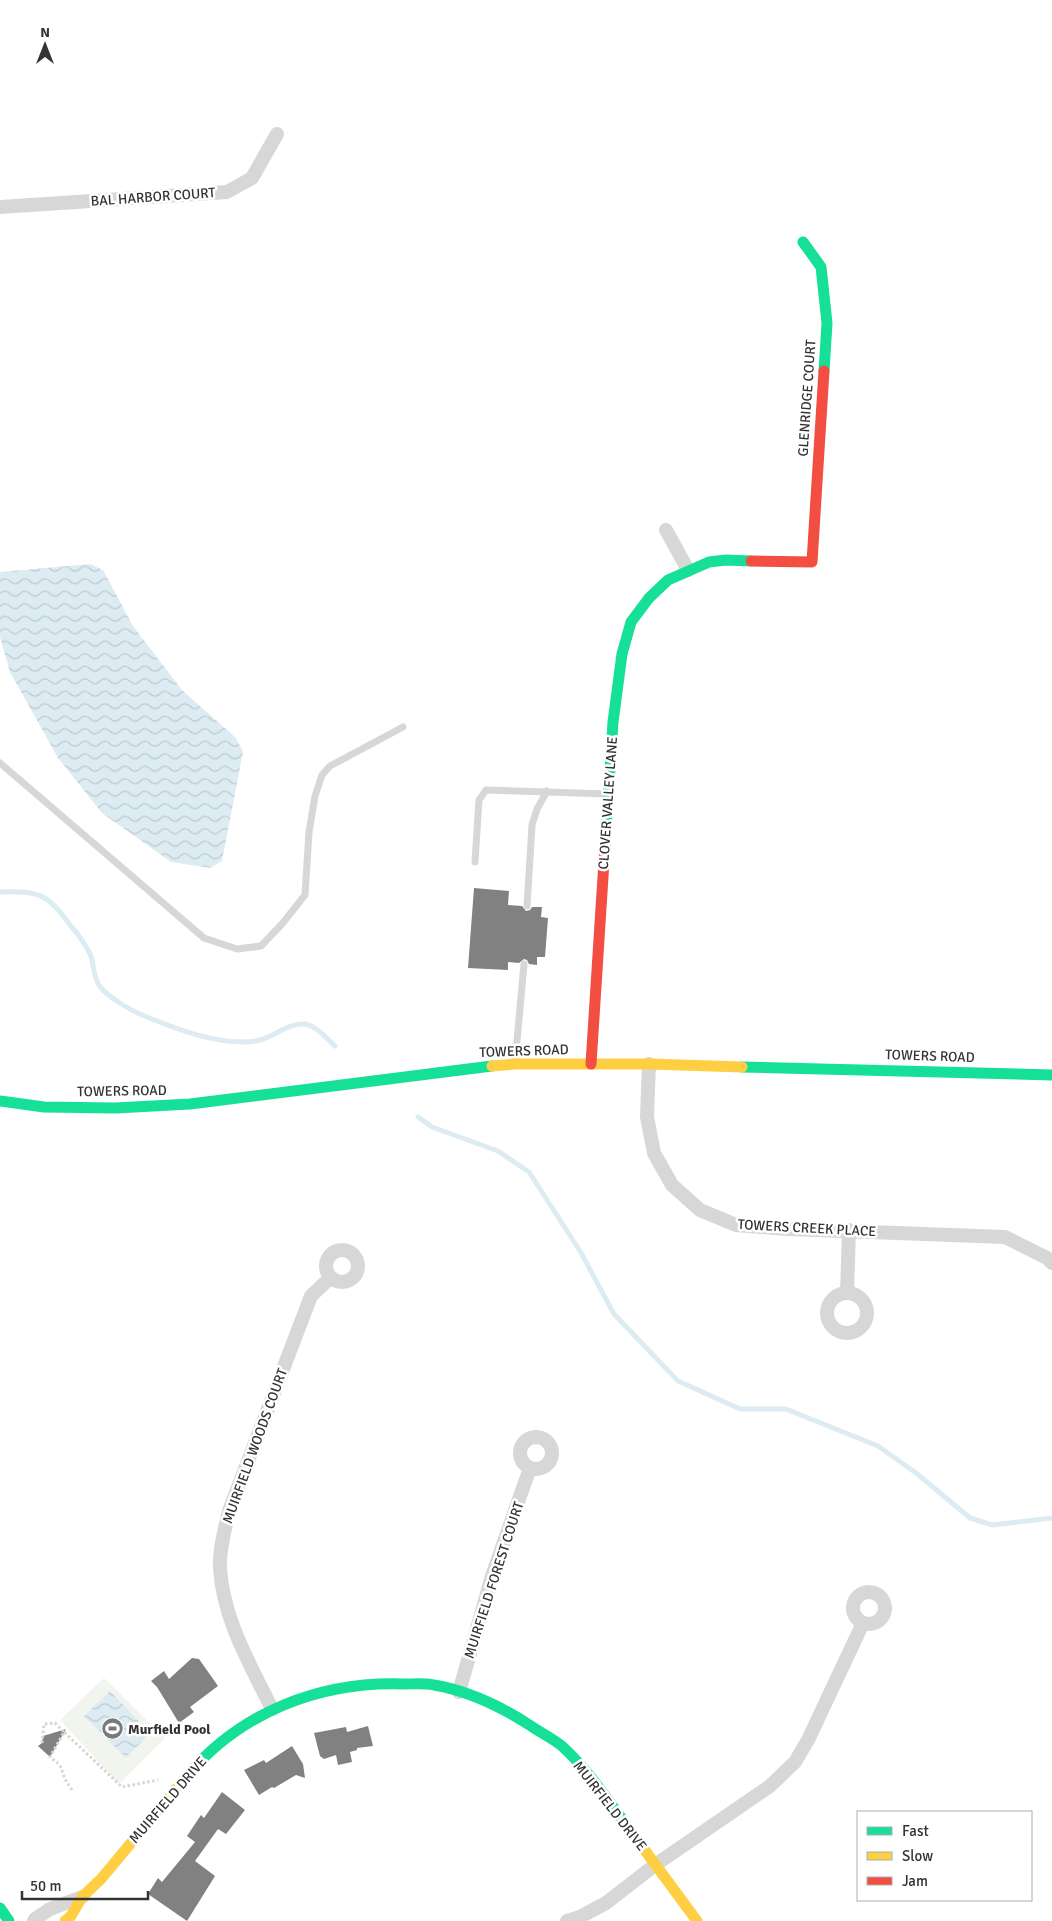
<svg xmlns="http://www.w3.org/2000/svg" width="1052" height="1921" viewBox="0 0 1052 1921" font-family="Signika,sans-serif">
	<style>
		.grass { fill: #f1f5ed }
		.water { fill: url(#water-waves) }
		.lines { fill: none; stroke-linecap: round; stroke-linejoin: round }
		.stream { stroke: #ddebf3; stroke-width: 5 }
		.building { fill: #818181 }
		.path { stroke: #d6d6d6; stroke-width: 3; stroke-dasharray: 2.5 2.5; stroke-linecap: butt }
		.lane { stroke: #d7d7d7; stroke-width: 7 }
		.street { stroke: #d7d7d7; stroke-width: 14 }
		.fast { stroke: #16e098; stroke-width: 11 }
		.slow { stroke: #ffcf43; stroke-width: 11 }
		.jam { stroke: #f24e42; stroke-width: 11 }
		.labels { text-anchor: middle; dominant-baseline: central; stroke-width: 5; stroke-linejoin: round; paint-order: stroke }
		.street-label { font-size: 14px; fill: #333; stroke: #fff }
		.poi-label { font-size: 14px; font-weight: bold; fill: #333; stroke: #fff; text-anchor: start }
	</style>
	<defs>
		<pattern id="water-waves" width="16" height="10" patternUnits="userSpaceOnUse" patternTransform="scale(1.25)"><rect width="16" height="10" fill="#ddebf3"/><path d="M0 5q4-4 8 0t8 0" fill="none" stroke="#becad1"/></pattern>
	</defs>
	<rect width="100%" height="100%" fill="#fff"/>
	<polygon class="grass" points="104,1678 165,1738 119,1784 60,1720"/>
	<g class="water">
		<polygon points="90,564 103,570 133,626 182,690 236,738 243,752 222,861 210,868 171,862 102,813 58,758 10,672 0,637 0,572"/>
		<polygon points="110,1691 150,1733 126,1758 84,1716"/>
	</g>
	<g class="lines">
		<g class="stream">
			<path d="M 0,892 C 39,891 47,893 70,925 C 78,934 86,945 91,956 C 94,966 93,976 99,985 C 106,996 130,1010 142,1015 C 176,1029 219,1046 256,1041 C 274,1038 286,1023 305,1024 C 317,1026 327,1039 335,1046"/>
			<polyline points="418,1117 432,1127 498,1151 529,1172 580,1251 614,1314 678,1381 740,1409 786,1409 878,1446 916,1473 970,1518 992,1525 1052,1518"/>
		</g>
	</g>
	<g class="building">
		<polygon points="474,888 509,891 508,905 522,906 526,911 530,910 532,907 542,907 541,917 548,918 545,957 537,957 537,965 529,964 527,960 524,959 519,963 508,962 508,970 468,968"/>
		<polygon points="192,1658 199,1659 218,1686 190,1707 194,1712 179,1723 157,1687 151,1681 164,1671 169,1679"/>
		<polygon points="368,1726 373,1746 357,1748 357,1750 350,1752 352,1762 338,1765 336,1755 324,1759 320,1756 314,1733 346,1727 347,1732"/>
		<polygon points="66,1729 50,1757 38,1746 42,1743 43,1736"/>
		<polygon points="292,1746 303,1764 305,1778 296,1775 274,1788 272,1787 259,1795 244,1770 264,1760 266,1763"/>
		<polygon points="222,1792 245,1810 226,1834 218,1829 195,1861 215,1876 187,1921 148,1894 158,1878 162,1882 195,1842 187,1836 201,1815 204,1818"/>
	</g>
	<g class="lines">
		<g class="path">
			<polyline points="42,1743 44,1724 55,1723 64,1732"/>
			<polyline points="72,1790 65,1779 60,1765 50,1757 64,1732 122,1787 158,1780"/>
		</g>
		<g class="lane">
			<polyline points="0,763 204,938 237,949 261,946 282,924 305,895 309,832 315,796 322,775 330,766 403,727"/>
			<polyline points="475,862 479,800 486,790 608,794"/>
			<polyline points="527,906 532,825 537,809 547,791"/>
			<polyline points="515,1063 524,964"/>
		</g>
		<g class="street">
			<polyline points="0,207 227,192 252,178 277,134"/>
			<polyline points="666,530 688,570"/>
			<polyline points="649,1064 647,1117 654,1153 672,1185 700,1210 736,1225 789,1229 1005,1237 1047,1258 1052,1263"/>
			<circle cx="342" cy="1266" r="16"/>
			<polyline points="847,1293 849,1230"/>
			<circle cx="847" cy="1313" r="20"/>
			<circle cx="536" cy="1453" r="16"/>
			<circle cx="869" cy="1608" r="16"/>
			<polyline points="459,1692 492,1576 530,1468"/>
			<path d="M 272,1709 C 250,1664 223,1619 220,1568 C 219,1549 225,1529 229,1511 L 311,1296 L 331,1277"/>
			<polyline points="34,1921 35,1919 50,1909 82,1897"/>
			<polyline points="567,1921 580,1917 606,1903 655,1865 770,1786 795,1762 808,1740 863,1623"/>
		</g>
		<g class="fast">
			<polyline points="803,242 821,267 827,323 824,371"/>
			<polyline points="606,830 613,722 622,654 631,622 649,598 668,580 709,562 726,560 751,561"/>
			<polyline points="742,1067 1052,1075"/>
			<polyline points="0,1101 44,1107 116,1108 190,1104 492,1066"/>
			<path d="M 186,1777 C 240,1712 320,1681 404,1684 C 414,1684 425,1683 434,1685 C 469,1691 502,1707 531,1726 C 541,1733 554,1739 563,1747 C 588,1770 607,1799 627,1826"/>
			<polyline points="0,1908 9,1921"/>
		</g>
		<g class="slow">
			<polyline points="492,1066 515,1064 649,1064 742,1067"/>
			<polyline points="627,1826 697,1921"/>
			<polyline points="65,1921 71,1916 82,1897 101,1879 186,1777"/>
		</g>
		<g class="jam">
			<polyline points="751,561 812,562 824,371"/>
			<polyline points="591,1064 606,830"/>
		</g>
	</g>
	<defs>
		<symbol id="stadium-disc" viewBox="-11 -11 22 22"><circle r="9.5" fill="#7a7a7a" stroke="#fff"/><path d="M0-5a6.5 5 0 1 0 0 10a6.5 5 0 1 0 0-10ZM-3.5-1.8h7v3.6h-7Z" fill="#fff"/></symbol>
	</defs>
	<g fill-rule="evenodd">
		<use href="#stadium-disc" x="100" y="1716" width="25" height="25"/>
	</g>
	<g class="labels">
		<g class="street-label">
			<text transform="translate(153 197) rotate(-4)">BAL HARBOR COURT</text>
			<text transform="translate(807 398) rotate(-86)">GLENRIDGE COURT</text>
			<text transform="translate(608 803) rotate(-86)">CLOVER VALLEY LANE</text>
			<text transform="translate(524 1051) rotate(-2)">TOWERS ROAD</text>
			<text transform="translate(930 1056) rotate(2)">TOWERS ROAD</text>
			<text transform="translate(122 1091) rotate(-1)">TOWERS ROAD</text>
			<text transform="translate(807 1228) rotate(3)">TOWERS CREEK PLACE</text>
			<text transform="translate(255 1446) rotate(-70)">MUIRFIELD WOODS COURT</text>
			<text transform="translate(494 1580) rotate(-72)">MUIRFIELD FOREST COURT</text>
			<text transform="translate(168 1800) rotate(-49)">MUIRFIELD DRIVE</text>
			<text transform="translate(610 1806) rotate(52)">MUIRFIELD DRIVE</text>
		</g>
		<g class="poi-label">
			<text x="128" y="1729">Murfield Pool</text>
		</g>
	</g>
	<rect x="857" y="1811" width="175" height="90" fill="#ffffff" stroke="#adadad"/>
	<rect x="867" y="1827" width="25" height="8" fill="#16e098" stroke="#adadad"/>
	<text x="902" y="1836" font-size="15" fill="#333333">Fast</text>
	<rect x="867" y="1852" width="25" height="8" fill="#ffcf43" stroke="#adadad"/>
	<text x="902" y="1861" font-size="15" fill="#333333">Slow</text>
	<rect x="867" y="1877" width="25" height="8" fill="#f24e42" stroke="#adadad"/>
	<text x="902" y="1886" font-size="15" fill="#333333">Jam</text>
	<g transform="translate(45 45)" stroke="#ffffff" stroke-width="4" paint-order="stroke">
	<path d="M0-4L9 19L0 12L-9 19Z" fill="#333333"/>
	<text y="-8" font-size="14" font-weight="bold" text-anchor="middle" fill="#333333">N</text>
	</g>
	<path d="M22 1891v8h126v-8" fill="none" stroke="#333333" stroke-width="2.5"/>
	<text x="30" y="1891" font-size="15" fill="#333333" stroke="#ffffff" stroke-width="4" paint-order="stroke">50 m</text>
</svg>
